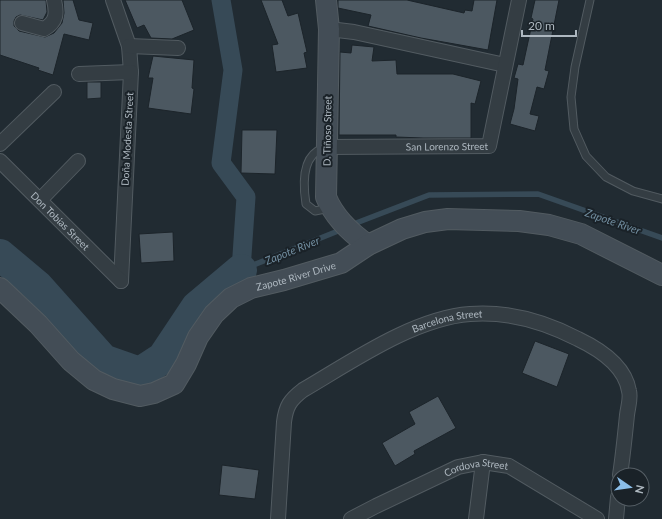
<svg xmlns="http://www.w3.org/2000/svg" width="662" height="519" viewBox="0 0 662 519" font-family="Lato,sans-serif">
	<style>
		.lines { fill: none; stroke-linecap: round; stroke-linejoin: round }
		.stream { stroke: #374a57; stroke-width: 5.5 }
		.canal { stroke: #374a57; stroke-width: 19 }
		.river { stroke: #374a57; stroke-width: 32 }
		.building { fill: #4c5861; stroke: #1c242a }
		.lane-casing { stroke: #525b61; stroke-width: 9 }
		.street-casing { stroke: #525b61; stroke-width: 16 }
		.secondary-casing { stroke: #525b61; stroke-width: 22 }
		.lane { stroke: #343d43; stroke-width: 7 }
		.street { stroke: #343d43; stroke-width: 14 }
		.secondary { stroke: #434d56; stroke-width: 20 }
		.labels { text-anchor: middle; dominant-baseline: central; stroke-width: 4; stroke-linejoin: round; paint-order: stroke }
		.street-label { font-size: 10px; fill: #aeb8c0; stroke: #1a2228 }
		.water-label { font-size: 11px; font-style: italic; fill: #728ea0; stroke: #1a2228 }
	</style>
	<rect width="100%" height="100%" fill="#212b32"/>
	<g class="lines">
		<g class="stream">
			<polyline points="351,225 429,195 538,194 662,238"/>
			<polyline points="241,270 343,229"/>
		</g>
		<polyline class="canal" points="221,0 233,70 221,163 246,197 241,270"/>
		<polyline class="river" points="0,255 37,286 103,360 140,373 163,358 197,307 241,270"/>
	</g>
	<g class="building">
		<polygon points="0,0 46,0 47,12 43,20 20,15 16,17 14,21 14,26 19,31 45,37 54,33 62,23 64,13 63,0 73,0 79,20 93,23 89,40 64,34 53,75 38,70 39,68 0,55"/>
		<polygon points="125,0 182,0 194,30 172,39 151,38 144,25 137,28"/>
		<polygon points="261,0 282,0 288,16 298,13 307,52 304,53 307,68 276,72 272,45 278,44"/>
		<polygon points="338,0 407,0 464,13 465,10 472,11 474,0 497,0 488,50 421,38 368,26 371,15 338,8"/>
		<polygon points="535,0 559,0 545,70 549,71 544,89 537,87 530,114 539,116 535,131 510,124 514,109 518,79 514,78 518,64 523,65 533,19 531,18"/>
		<polygon points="352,45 374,47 372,61 396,60 397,74 453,74 481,81 475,104 471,103 471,138 423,138 396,137 396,135 339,135 340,52 351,53"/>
		<polygon points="153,56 194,60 192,88 194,89 191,114 148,108 153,78 148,78"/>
		<polygon points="87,82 101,82 101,98 87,99"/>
		<polygon points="242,130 277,130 275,174 241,173"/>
		<polygon points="173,232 174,261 141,263 139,234"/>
		<polygon points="535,341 569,354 557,387 522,373"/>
		<polygon points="438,396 456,428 414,451 415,454 395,466 382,443 415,424 409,412"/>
		<polygon points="222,465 259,470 255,499 219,495"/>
	</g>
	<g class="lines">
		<defs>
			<g id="lane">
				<polyline points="590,0 575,67 571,97 574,129 586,156 606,177 633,191 662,199"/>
				<path d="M 324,148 C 301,155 303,185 306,204 L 315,211 L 330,208"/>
			</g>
			<g id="street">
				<polyline points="113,0 129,46 131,72 121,281"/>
				<path d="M 22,23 L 44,29 C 57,22 57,13 54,0"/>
				<polyline points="329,29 354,32 505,65"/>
				<polyline points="129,46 178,48"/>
				<polyline points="79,74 131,72"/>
				<polyline points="0,144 54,92"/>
				<path id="s1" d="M 327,147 L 489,146 L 519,0"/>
				<path id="s2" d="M 0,161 L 121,281"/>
				<polyline points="40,200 78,161"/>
				<path id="s3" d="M 278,519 L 284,422 C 286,406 290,400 303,390 C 351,362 414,318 470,314 C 508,311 545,322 578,339 C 599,349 625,366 629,391 C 631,398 628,407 627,415 C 625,435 623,455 620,475"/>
				<path id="s4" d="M 351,519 L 376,506 L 458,467 L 483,462 L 509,466 L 597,519"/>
				<polyline points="476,519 483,462"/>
				<polyline points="616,519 618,497"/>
			</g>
			<g id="secondary">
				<path d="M 326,0 L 329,29 L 326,197 C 334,217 351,233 368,245"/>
				<path id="s5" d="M 0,288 L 38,324 L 71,361 L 94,380 L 113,389 L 140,396 L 154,393 L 174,384 L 186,364 L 198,337 L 214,314 L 231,298 L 251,288 L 284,280 L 341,263 L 368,245 L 402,229 L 425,222 L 448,219 L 519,221 L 549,225 L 581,234 L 662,275"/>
			</g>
		</defs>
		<use href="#lane" class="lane-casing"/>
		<use href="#street" class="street-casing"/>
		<use href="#secondary" class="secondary-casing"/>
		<use href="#lane" class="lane"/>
		<use href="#street" class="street"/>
		<use href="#secondary" class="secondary"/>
	</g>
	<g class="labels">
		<g class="street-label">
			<text transform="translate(327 131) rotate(-89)">D. Tiñoso Street</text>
			<text transform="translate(127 139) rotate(-87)">Doña Modesta Street</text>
			<text stroke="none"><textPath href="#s1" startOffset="120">San Lorenzo Street</textPath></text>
			<text stroke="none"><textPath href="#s2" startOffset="85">Don Tobias Street</textPath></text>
			<text stroke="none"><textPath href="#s5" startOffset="390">Zapote River Drive</textPath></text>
			<text stroke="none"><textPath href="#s3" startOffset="297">Barcelona Street</textPath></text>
			<text stroke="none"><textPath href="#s4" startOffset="137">Cordova Street</textPath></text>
		</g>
		<g class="water-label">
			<text transform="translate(613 221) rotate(19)">Zapote River</text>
			<text transform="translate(292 250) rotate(-22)">Zapote River</text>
		</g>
	</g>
	<g transform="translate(630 487) rotate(103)"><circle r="19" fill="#1a2228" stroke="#555e65"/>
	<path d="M0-3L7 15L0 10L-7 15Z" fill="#8bbee9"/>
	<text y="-6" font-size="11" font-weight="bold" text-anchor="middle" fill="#aeb8c0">N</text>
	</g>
	<path d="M522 30v6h54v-6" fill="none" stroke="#aeb8c0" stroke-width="2"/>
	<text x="528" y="30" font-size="12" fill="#aeb8c0" stroke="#1a2228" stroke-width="3" paint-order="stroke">20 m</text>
</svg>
